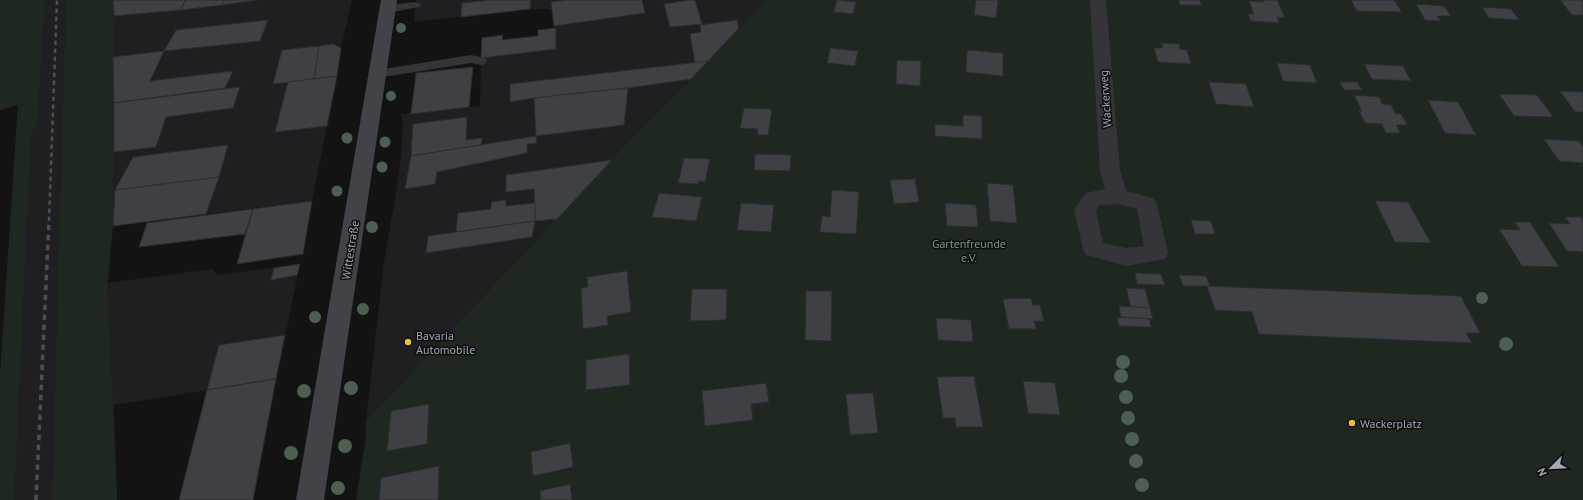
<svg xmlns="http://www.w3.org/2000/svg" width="1583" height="500" viewBox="0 0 1583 500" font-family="'PT Sans',sans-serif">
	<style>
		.built { fill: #1f1f21 }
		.green { fill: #1f2721 }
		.building { fill: #3f4044; stroke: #2d2d30 }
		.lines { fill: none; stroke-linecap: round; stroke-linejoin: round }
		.lane { fill: #343439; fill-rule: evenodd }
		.street { fill: #343439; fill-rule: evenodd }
		.secondary { fill: #424349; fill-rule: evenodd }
		.rail-far1 { stroke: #4d4e54; stroke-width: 2.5; stroke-dasharray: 4.5 3.5; stroke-linecap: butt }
		.rail { stroke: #4d4e54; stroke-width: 3.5; stroke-dasharray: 5.5 4.5; stroke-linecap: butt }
		.tree { fill: #4d5f51 }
		.poi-dot { fill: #e6c139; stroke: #0e0e0f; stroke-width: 1.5 }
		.labels { text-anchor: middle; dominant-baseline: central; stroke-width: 3; stroke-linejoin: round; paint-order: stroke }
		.street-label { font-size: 12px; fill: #a5a8b4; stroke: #0e0e0f }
		.park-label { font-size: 12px; fill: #7d9e83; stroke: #0e0e0f }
		.poi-label { font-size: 12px; fill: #a5a8b4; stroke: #0e0e0f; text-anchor: start }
	</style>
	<rect width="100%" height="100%" fill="#131314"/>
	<g class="built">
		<polygon points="0,0 352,0 341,48 337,76 312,201 113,226 108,283 212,269 218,275 300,264 276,379 114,405 117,500 0,500 0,376 18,105 0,110"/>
		<polygon points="416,0 766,0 691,79 649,120 366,421 384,262 396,193 401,157 403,125 401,114 480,106 481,58 556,48 556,28 554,26 552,9 530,9 414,22"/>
	</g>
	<g class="green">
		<polygon points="0,0 45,0 37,125 31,134 14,500 0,500 0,376 18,105 0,110"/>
		<polygon points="66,0 113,0 113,226 107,283 117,500 52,500"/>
		<polygon points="766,0 1583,0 1583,500 356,500 366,437 366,421 649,120 691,79"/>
	</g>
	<g class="building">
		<polygon points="113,0 185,0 181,10 114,16"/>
		<polygon points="185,0 224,0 222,5 181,10"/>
		<polygon points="224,0 258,0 222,5"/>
		<polygon points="491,0 531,0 530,9 461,17 462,3"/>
		<polygon points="567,0 642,0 645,13 554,26 551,2"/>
		<polygon points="689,0 695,0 702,24 670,27 664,4"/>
		<polygon points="837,0 856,2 853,14 834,12"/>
		<polygon points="976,0 998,0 996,18 974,15"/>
		<polygon points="1178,0 1199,0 1202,5 1180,5"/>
		<polygon points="1263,0 1277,0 1285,18 1277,17 1279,23 1251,21 1248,14 1254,14 1249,1 1264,2"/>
		<polygon points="1351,0 1394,0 1402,12 1357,11"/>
		<polygon points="1560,0 1582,0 1583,15 1572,15"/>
		<polygon points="1416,4 1444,6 1451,16 1437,16 1441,21 1425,20"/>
		<polygon points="1482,7 1511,9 1519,20 1489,18"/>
		<polygon points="268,20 260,41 164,51 176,30"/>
		<polygon points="737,20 739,28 708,61 695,63 690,34 701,32 700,25"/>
		<polygon points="556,28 556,49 481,58 482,38 503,35 502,40 538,36 538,30"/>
		<polygon points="1161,43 1179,44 1180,49 1187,50 1191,64 1158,62 1154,48 1163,48"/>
		<polygon points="333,44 341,48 337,76 314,79 319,46"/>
		<polygon points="319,46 314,79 273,84 282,50"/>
		<polygon points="830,48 858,51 855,66 827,63"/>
		<polygon points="967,50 1003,53 1003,76 966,72"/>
		<polygon points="164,51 150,81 233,71 225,88 114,103 113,57"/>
		<polygon points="897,60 921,61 920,86 896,84"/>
		<polygon points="708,61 691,79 628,88 534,98 510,102 510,84"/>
		<polygon points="1277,63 1310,65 1317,83 1283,81"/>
		<polygon points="1364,64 1403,66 1411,81 1372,79"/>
		<polygon points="473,67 469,107 411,114 416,73"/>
		<polygon points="337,76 327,126 275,132 288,82"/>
		<polygon points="1209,82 1246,84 1254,107 1216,104"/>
		<polygon points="1340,82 1357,82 1362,90 1344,90"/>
		<polygon points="240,87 233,108 166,117 156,147 114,152 114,103"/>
		<polygon points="628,88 624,125 536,136 534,98"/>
		<polygon points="1560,91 1583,92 1583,112 1575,112"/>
		<polygon points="1499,94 1537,95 1553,117 1514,116"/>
		<polygon points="1354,95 1379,97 1382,104 1391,105 1396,114 1401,114 1407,125 1396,125 1400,133 1386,133 1382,124 1365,123 1359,111 1362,111"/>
		<polygon points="1428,100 1458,102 1476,135 1445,133"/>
		<polygon points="744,108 772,109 768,135 757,135 758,129 740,128"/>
		<polygon points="963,115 982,116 982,139 935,136 935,124 963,126"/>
		<polygon points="467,117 466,140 482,138 481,145 411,156 413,124"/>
		<polygon points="536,136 537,143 527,144 527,153 437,172 435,184 405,189 411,156"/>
		<polygon points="1544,139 1579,141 1583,147 1583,163 1559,161"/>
		<polygon points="228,145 219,177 115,190 133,157"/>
		<polygon points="755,154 791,155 790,171 754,170"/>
		<polygon points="684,158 710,159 705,182 699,181 698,184 678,183"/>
		<polygon points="612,160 557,219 535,221 534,189 506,192 506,175"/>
		<polygon points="219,177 206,214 113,226 115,190"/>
		<polygon points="915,179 919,202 894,204 890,180"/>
		<polygon points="987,183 1013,185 1017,223 990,221"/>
		<polygon points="832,190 859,192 856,234 820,232 822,216 830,217"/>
		<polygon points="659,193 702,197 696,221 652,217"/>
		<polygon points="506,200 506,206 535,203 535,221 456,232 458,213 491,209 491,202"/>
		<polygon points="312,201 303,254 237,264 253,209"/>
		<polygon points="1375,201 1408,202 1431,243 1395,242"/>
		<polygon points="741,203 774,205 771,232 737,230"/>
		<polygon points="945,203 976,205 978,227 947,226"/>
		<polygon points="253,209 245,234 139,247 147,223"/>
		<polygon points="1565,217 1581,217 1583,221 1583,252 1567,251 1549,223 1570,224"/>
		<polygon points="1191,220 1211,221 1215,234 1195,234"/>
		<polygon points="535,221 532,237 426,253 428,236"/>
		<polygon points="1515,222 1530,222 1559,267 1522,266 1499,229 1520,230"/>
		<polygon points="300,264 297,275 271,280 274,268"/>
		<polygon points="627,271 631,312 607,316 608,325 583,329 581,288 588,287 587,277"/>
		<polygon points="1135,273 1161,274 1165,285 1137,284"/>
		<polygon points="1179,275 1206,276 1210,286 1183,286"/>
		<polygon points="1207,286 1461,296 1480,333 1466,333 1472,343 1259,334 1252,312 1215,310"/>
		<polygon points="1126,288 1145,289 1150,308 1131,307"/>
		<polygon points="692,289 727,289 726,320 690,321"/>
		<polygon points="806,291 832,291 831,341 805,340"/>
		<polygon points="1031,298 1033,305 1040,305 1044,321 1034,321 1036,329 1009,329 1003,299"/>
		<polygon points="1119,306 1150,308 1153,319 1121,317"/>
		<polygon points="1117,317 1149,319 1151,327 1119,326"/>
		<polygon points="936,318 971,320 973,342 938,340"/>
		<polygon points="285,335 276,379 207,390 219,345"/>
		<polygon points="629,354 630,385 586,390 586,360"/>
		<polygon points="974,376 983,427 956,427 955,418 943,418 937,377"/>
		<polygon points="276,379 253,500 179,500 207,390"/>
		<polygon points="1023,381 1055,383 1060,415 1028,413"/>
		<polygon points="766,383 769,402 751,404 753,420 705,426 702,391"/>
		<polygon points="873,393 878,433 850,435 846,394"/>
		<polygon points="429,404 427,444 387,451 391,411"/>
		<polygon points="570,443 573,467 533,476 531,452"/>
		<polygon points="439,466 438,500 379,500 381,478"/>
		<polygon points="570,484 572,500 541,500 540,491"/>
	</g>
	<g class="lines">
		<g class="lane">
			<polygon points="415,2 419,3 421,5 419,7 387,13 383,11 381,9 383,7 387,5"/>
			<polygon points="471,55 485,58 487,61 485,64 481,65 471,63 377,78 373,77 371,74 373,71 377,70"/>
		</g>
		<path class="street" d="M 1090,0 L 1106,0 L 1120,170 L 1126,191 L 1153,198 L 1157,204 L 1168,253 L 1165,259 L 1126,266 L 1086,255 L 1083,249 L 1074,210 L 1086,193 L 1105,189 L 1100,170 ZM 1117,204 L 1137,209 L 1144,246 L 1126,248 L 1103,243 L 1096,211 L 1099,205 Z"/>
		<polygon class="secondary" points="381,0 397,0 324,500 296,500"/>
		<polyline class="rail-far1" points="49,221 57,0"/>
		<polyline class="rail" points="36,500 49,220"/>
	</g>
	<g class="tree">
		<circle cx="401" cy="28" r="5"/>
		<circle cx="391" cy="96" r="5"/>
		<circle cx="347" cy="138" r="5.5"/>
		<circle cx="385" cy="142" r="5.5"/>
		<circle cx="382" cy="167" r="5.5"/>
		<circle cx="337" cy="191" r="5.5"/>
		<circle cx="372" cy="227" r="6"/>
		<circle cx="1482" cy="298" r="6"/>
		<circle cx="363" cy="309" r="6"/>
		<circle cx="315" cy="317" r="6"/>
		<circle cx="1506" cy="344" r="7"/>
		<circle cx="1123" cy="362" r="7"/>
		<circle cx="1121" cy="376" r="7"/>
		<circle cx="351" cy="388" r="7"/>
		<circle cx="304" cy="391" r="7"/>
		<circle cx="1126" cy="397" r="7"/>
		<circle cx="1128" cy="418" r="7"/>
		<circle cx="1132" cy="439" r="7"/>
		<circle cx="345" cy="446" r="7"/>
		<circle cx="291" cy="453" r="7"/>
		<circle cx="1136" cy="461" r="7"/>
		<circle cx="1142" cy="485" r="7"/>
		<circle cx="338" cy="488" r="7"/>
	</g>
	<g class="poi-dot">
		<circle cx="408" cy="342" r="4"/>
		<circle cx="1352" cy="423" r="4"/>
	</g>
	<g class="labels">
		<g class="street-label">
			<text transform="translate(1105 99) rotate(-94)">Wackerweg</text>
			<text transform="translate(350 250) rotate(-81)">Wittestraße</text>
		</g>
		<g class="park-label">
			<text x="969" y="243">Gartenfreunde<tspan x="969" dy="14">e.V.</tspan></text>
		</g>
		<g class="poi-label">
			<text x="416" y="335">Bavaria<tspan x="416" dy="14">Automobile</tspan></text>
			<text x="1360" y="423">Wackerplatz</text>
		</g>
	</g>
	<g transform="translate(1551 468) rotate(246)" stroke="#0e0e0f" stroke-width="3" paint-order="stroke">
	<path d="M0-3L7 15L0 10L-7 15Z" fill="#a5a8b4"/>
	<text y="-6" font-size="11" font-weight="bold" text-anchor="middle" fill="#a5a8b4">N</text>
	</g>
</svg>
